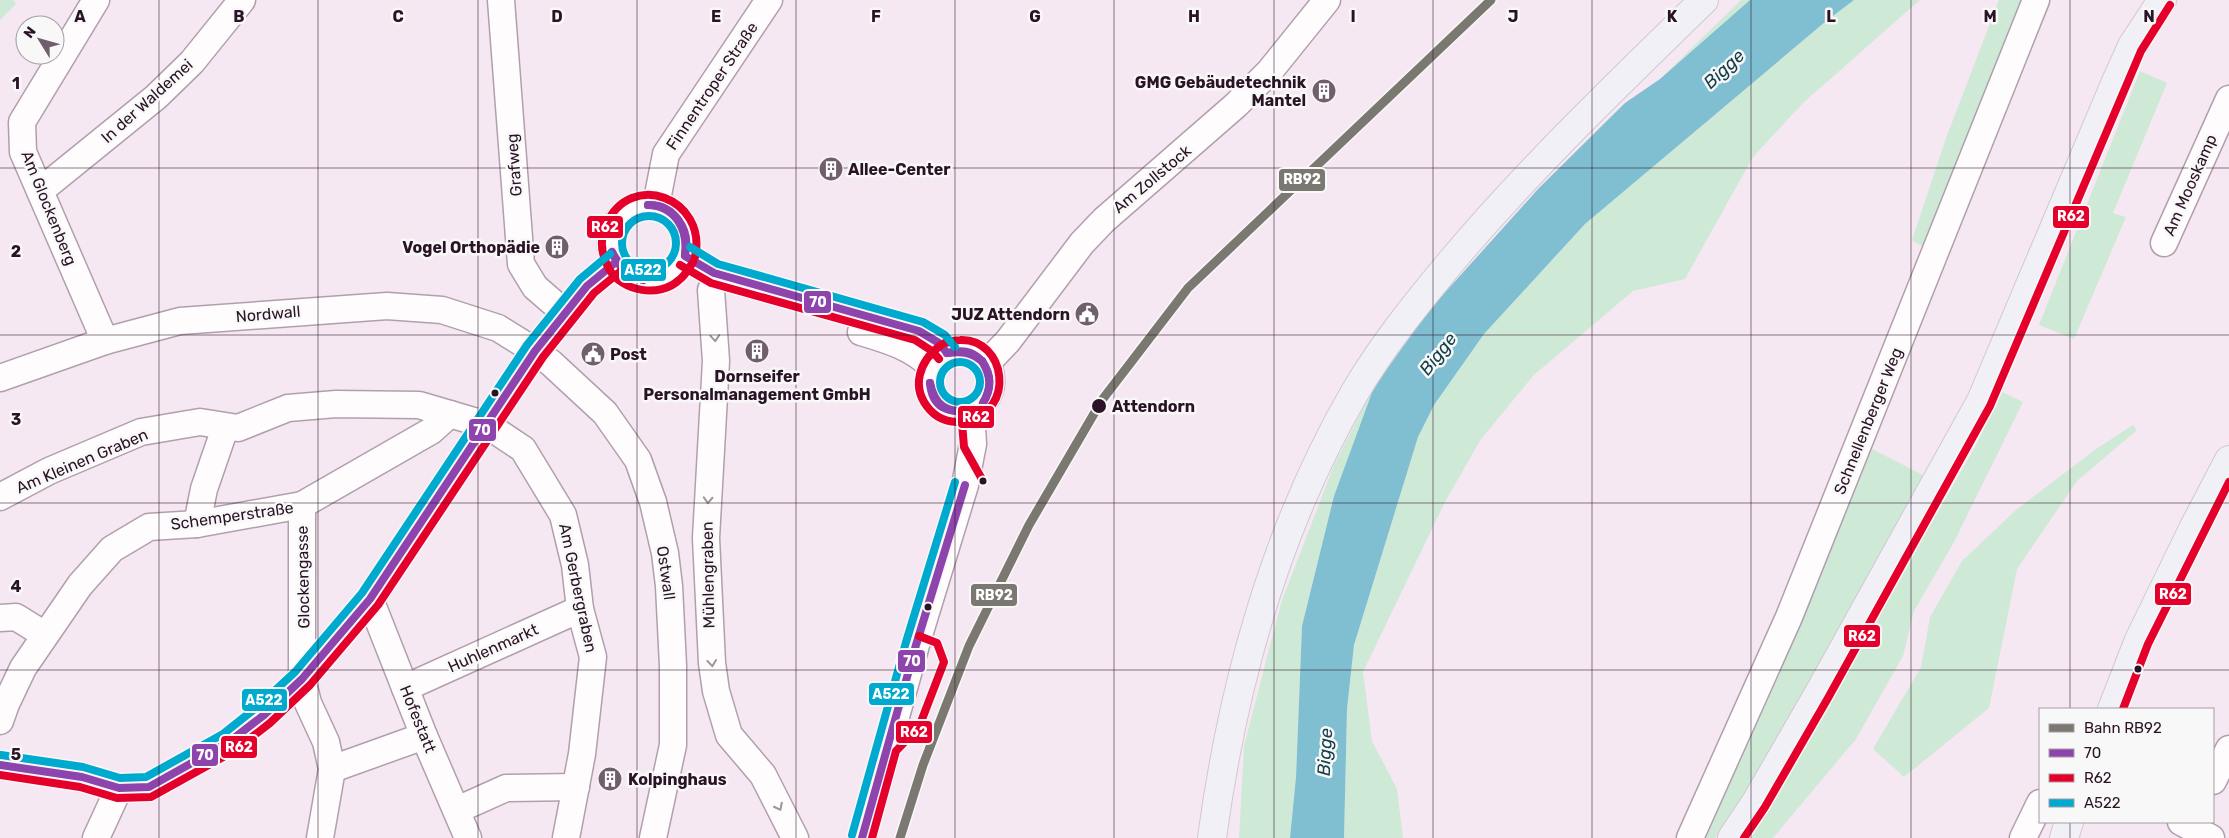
<svg xmlns="http://www.w3.org/2000/svg" width="2229" height="838" viewBox="0 0 2229 838" font-family="Rubik,sans-serif">
	<style>
		.green { fill: #cfe9d7 }
		.water { fill: #7fbfd1 }
		.lines { fill: none; stroke-linecap: round; stroke-linejoin: round }
		.minor-casing { stroke: #b19fad; stroke-width: 29 }
		.major-casing { stroke: #d1c8cf; stroke-width: 30 }
		.minor { stroke: #fefcfd; stroke-width: 26 }
		.major { stroke: #f2f0f7; stroke-width: 28 }
		.bus-1-casing { stroke: #f8f8f8; stroke-width: 11 }
		.bus-2-casing { stroke: #f8f8f8; stroke-width: 11 }
		.bus-3-casing { stroke: #f8f8f8; stroke-width: 11 }
		.bus-1 { stroke: #8e44ad; stroke-width: 8 }
		.bus-2 { stroke: #e4002b; stroke-width: 8 }
		.bus-3 { stroke: #00a9ce; stroke-width: 8 }
		.rail-1-casing { stroke: #f8f8f8; stroke-width: 12 }
		.rail-1 { stroke: #7b7872; stroke-width: 9 }
		.oneway { stroke: #9f939c }
		.grid { fill: none; stroke: #2a1326; stroke-width: 1; stroke-opacity: 0.55 }
		.bus-dot { fill: #2a1326; stroke: #f8f8f8; stroke-width: 2 }
		.labels { text-anchor: middle; dominant-baseline: central; stroke-width: 5; stroke-linejoin: round; paint-order: stroke }
		.poi-label { font-size: 16px; font-weight: bold; fill: #2a1326; stroke: #f8f8f8; text-anchor: end }
		.street-label { font-size: 16px; fill: #2a1326; stroke: #f8f8f8 }
		.stop-label { font-size: 16px; font-weight: bold; fill: #2a1326; stroke: #f8f8f8; text-anchor: start }
		.water-label { font-size: 18px; font-style: italic; fill: #15414b; stroke: #f8f8f8 }
		.grid-label { font-size: 16px; text-anchor: middle; font-weight: bold; fill: #2a1326; stroke: #f8f8f8; stroke-width: 5; stroke-linejoin: round; paint-order: stroke }
		.line-badge { stroke: #f8f8f8; stroke-width: 2 }
		.badge-label { font-size: 14px; text-anchor: middle; font-weight: bold; fill: #fff }
	</style>
	<rect width="100%" height="100%" fill="#f6e8f2"/>
	<g class="green">
		<polygon points="0,0 13,0 16,4 0,20"/>
		<polygon points="1741,0 1750,0 1660,79"/>
		<polygon points="1854,0 1920,0 1803,103 1753,157 1685,279 1633,291 1534,375 1481,439 1445,502 1363,672 1372,741 1397,789 1403,838 1344,838 1347,709 1354,645 1418,437 1434,405 1484,334 1585,224 1825,22"/>
		<polygon points="1999,0 2026,0 1925,248 1912,240 1946,138"/>
		<polygon points="2140,71 2167,83 2113,213 2126,217 2074,339 2039,325"/>
		<polygon points="1374,387 1334,496 1302,626 1296,777 1290,838 1239,838 1244,746 1281,603 1334,465"/>
		<polygon points="2002,392 2023,402 1954,542 1914,611 1903,656 1856,739 1773,838 1746,838 1765,813 1975,447"/>
		<polygon points="2133,425 2137,430 2077,481 2017,569 1989,708 1904,777 1873,749 1921,667 1930,617 1962,561 2016,510 2096,449"/>
		<polygon points="1872,449 1925,476 1749,793 1715,838 1702,838"/>
	</g>
	<polygon class="water" points="1750,0 1854,0 1825,22 1585,224 1484,334 1434,405 1418,437 1354,645 1347,709 1344,838 1290,838 1296,777 1302,626 1334,496 1374,387 1431,308 1539,188 1625,103 1660,79"/>
	<g class="lines">
		<defs>
			<g id="minor">
				<polyline points="96,0 22,122 23,152 105,341"/>
				<polyline points="501,0 521,264 535,287 565,313"/>
				<polyline points="40,191 156,97 192,62 242,0"/>
				<polyline points="656,205 666,154 769,0"/>
				<circle cx="649" cy="243" r="38"/>
				<polyline points="2164,243 2229,99"/>
				<polyline points="685,256 714,273 919,331 939,343 947,353"/>
				<polyline points="711,290 716,361 706,538 712,663 716,691 729,735 763,775 795,838"/>
				<path d="M 861,332 C 888,340 912,347 932,367"/>
				<circle cx="960" cy="381" r="31"/>
				<polyline points="986,364 1008,341 1082,243 1104,220 1236,105 1269,72 1327,0"/>
				<polyline points="0,378 105,341 180,321 387,306 442,310 498,328 535,351 551,363 605,413 638,460 653,502 665,553 669,586 673,666 673,745 653,838"/>
				<polyline points="0,497 49,471 141,432 200,422 238,428 288,408 336,404 419,405 487,425 523,449 563,515 575,565 580,609 593,657 582,754 566,838"/>
				<polyline points="302,505 302,679 308,703 326,742 332,769 320,838"/>
				<polyline points="197,524 204,489 225,428"/>
				<polyline points="370,599 424,736 468,838"/>
				<polyline points="0,618 16,617 45,635"/>
				<polyline points="405,688 580,609"/>
				<polyline points="0,721 6,704 23,668 80,585 112,549 149,527 197,524 302,505 431,431 450,414"/>
				<polyline points="0,765 82,777 119,788 149,787 229,742 264,715 302,679 370,599 535,351 587,286 616,262"/>
				<polyline points="332,769 424,736"/>
				<polyline points="2213,781 2229,749"/>
				<polyline points="457,810 506,788 576,787"/>
				<polyline points="2181,822 2211,838"/>
				<polyline points="96,838 119,788"/>
				<polyline points="862,838 916,645 965,485 973,444 971,410"/>
				<polyline points="1690,838 1789,617 2036,0"/>
				<polyline points="2023,838 2040,803"/>
			</g>
			<g id="major">
				<polyline points="2112,709 2139,640 2194,527 2229,460"/>
				<path d="M 1212,838 C 1233,683 1276,528 1355,392 C 1382,346 1416,304 1450,263 C 1529,169 1617,85 1704,0"/>
				<polyline points="1732,838 1756,802 1819,693 1981,401 2115,84 2132,46 2162,0"/>
				<polyline points="2064,838 2069,822"/>
			</g>
		</defs>
		<use href="#minor" class="minor-casing"/>
		<use href="#major" class="major-casing"/>
		<use href="#minor" class="minor"/>
		<use href="#major" class="major"/>
		<defs>
			<g id="bus-1">
				<path d="M 648,205 C 675,206 688,229 685,254"/>
				<path d="M 648,205 C 674,204 691,230 685,254"/>
				<path d="M 612,252 C 620,267 627,274 643,280"/>
				<path d="M 612,252 C 619,268 627,275 643,280"/>
				<polyline points="685,256 714,273 919,331 939,343 947,353"/>
				<path d="M 947,353 C 962,350 971,350 982,361"/>
				<path d="M 947,353 C 961,351 970,352 982,361"/>
				<path d="M 982,361 C 992,375 992,388 983,403"/>
				<path d="M 982,361 C 991,376 992,388 983,403"/>
				<path d="M 930,383 C 935,406 947,414 971,410"/>
				<path d="M 930,383 C 932,408 948,414 971,410"/>
				<polyline points="0,765 82,777 119,788 149,787 229,742 264,715 302,679 370,599 535,351 587,286 616,262"/>
				<polyline points="862,838 916,645 965,485"/>
			</g>
			<g id="bus-2">
				<path d="M 693,262 C 689,268 685,276 679,280 C 660,298 622,292 609,269 C 601,254 599,240 606,225 C 630,169 708,198 695,257"/>
				<polyline points="680,265 711,283 915,340 932,351 939,359"/>
				<path d="M 941,345 C 919,361 910,388 930,410 C 939,420 953,424 965,421 C 1017,412 1006,338 960,340 C 955,340 950,342 945,343"/>
				<polyline points="961,411 964,447 983,481"/>
				<polyline points="2123,709 2148,644 2229,482"/>
				<polyline points="0,775 80,787 117,798 151,797 234,751 270,723 310,685 378,605 543,357 594,293 622,270"/>
				<polyline points="872,838 896,751 919,727 944,662 937,643 919,636"/>
				<polyline points="1744,838 1765,807 1828,698 1990,406 2141,51 2170,5"/>
			</g>
			<g id="bus-3">
				<circle cx="649" cy="243" r="27"/>
				<polyline points="690,247 718,264 923,322 945,335 955,347"/>
				<circle cx="960" cy="382" r="20"/>
				<polyline points="1,755 83,767 120,778 146,777 223,734 257,707 295,672 362,593 527,345 580,279 610,254"/>
				<polyline points="852,835 906,642 955,482"/>
			</g>
		</defs>
		<use href="#bus-1" class="bus-1-casing"/>
		<use href="#bus-2" class="bus-2-casing"/>
		<use href="#bus-3" class="bus-3-casing"/>
		<use href="#bus-1" class="bus-1"/>
		<use href="#bus-2" class="bus-2"/>
		<use href="#bus-3" class="bus-3"/>
		<defs>
			<polyline id="rail-1" points="900,838 923,765 969,646 1029,525 1102,400 1188,288 1491,0"/>
		</defs>
		<use href="#rail-1" class="rail-1-casing"/>
		<use href="#rail-1" class="rail-1"/>
	</g>
	<defs><path id="oneway-chevron" d="M-2-3.5L2.5 0L-2 3.5" fill="none" stroke-width="1.6" stroke-linecap="round" stroke-linejoin="round" transform="scale(1.25)"/></defs>
	<g class="oneway">
		<use href="#oneway-chevron" transform="translate(715 338) rotate(86)"/>
		<use href="#oneway-chevron" transform="translate(708 500) rotate(93)"/>
		<use href="#oneway-chevron" transform="translate(712 663) rotate(84)"/>
		<use href="#oneway-chevron" transform="translate(779 807) rotate(63)"/>
	</g>
	<path class="grid" d="M 159,0 L 159,838M 318,0 L 318,838M 478,0 L 478,838M 637,0 L 637,838M 796,0 L 796,838M 955,0 L 955,838M 1114,0 L 1114,838M 1274,0 L 1274,838M 1433,0 L 1433,838M 1592,0 L 1592,838M 1751,0 L 1751,838M 1911,0 L 1911,838M 2070,0 L 2070,709M 0,168 L 2229,168M 0,335 L 2229,335M 0,503 L 2229,503M 0,670 L 2229,670M 2070,822 L 2070,838"/>
	<defs>
		<symbol id="building-disc" viewBox="-11 -11 22 22"><circle r="9.5" fill="#715e6d" stroke="#f8f8f8"/><path d="M-4-6H4V6H1V3H-1V6H-4ZM-2.5-4.3h1.7v1.8h-1.7ZM.8-4.3h1.7v1.8H.8ZM-2.5-1h1.7V.8h-1.7ZM.8-1h1.7V.8H.8Z" fill="#fff"/></symbol>
		<symbol id="civic-disc" viewBox="-11 -11 22 22"><circle r="9.5" fill="#715e6d" stroke="#f8f8f8"/><path d="M-.6-6.5H3V-4.5H.6V-3L4-1V1h2V6H-6V1h2V-1L-.6-3ZM-1.2 2.5V6h2.4V2.5Z" fill="#fff"/></symbol>
	</defs>
	<g fill-rule="evenodd">
		<use href="#building-disc" x="1310" y="77" width="28" height="28"/>
		<use href="#building-disc" x="817" y="155" width="28" height="28"/>
		<use href="#building-disc" x="543" y="233" width="28" height="28"/>
		<use href="#civic-disc" x="1073" y="300" width="28" height="28"/>
		<use href="#building-disc" x="743" y="337" width="28" height="28"/>
		<use href="#civic-disc" x="579" y="340" width="28" height="28"/>
		<use href="#building-disc" x="596" y="765" width="28" height="28"/>
	</g>
	<g class="bus-dot">
		<circle cx="495" cy="393" r="4.5"/>
		<circle cx="1099" cy="406" r="8"/>
		<circle cx="983" cy="481" r="4.5"/>
		<circle cx="928" cy="607" r="4.5"/>
		<circle cx="2138" cy="669" r="4.5"/>
	</g>
	<g class="labels">
		<g class="poi-label">
			<text x="1306" y="82">GMG Gebäudetechnik<tspan x="1306" dy="18">Mantel</tspan></text>
			<text x="848" y="169" text-anchor="start">Allee-Center</text>
			<text x="540" y="247">Vogel Orthopädie</text>
			<text x="1070" y="314">JUZ Attendorn</text>
			<text x="610" y="354" text-anchor="start">Post</text>
			<text x="757" y="376" text-anchor="middle">Dornseifer<tspan x="757" dy="18">Personalmanagement GmbH</tspan></text>
			<text x="628" y="779" text-anchor="start">Kolpinghaus</text>
		</g>
		<g class="street-label">
			<text transform="translate(712 86) rotate(-56)">Finnentroper Straße</text>
			<text transform="translate(147 101) rotate(-42)">In der Waldemei</text>
			<text transform="translate(514 165) rotate(-94)">Grafweg</text>
			<text transform="translate(1152 179) rotate(-40)">Am Zollstock</text>
			<text transform="translate(2190 185) rotate(-66)">Am Mooskamp</text>
			<text transform="translate(49 208) rotate(68)">Am Glockenberg</text>
			<text transform="translate(268 314) rotate(-5)">Nordwall</text>
			<text transform="translate(1868 421) rotate(-68)">Schnellenberger Weg</text>
			<text transform="translate(82 461) rotate(-23)">Am Kleinen Graben</text>
			<text transform="translate(232 516) rotate(-8)">Schemperstraße</text>
			<text transform="translate(666 573) rotate(82)">Ostwall</text>
			<text transform="translate(708 575) rotate(-91)">Mühlengraben</text>
			<text transform="translate(303 577) rotate(-91)">Glockengasse</text>
			<text transform="translate(578 588) rotate(78)">Am Gerbergraben</text>
			<text transform="translate(493 648) rotate(-24)">Huhlenmarkt</text>
			<text transform="translate(418 719) rotate(68)">Hofestatt</text>
		</g>
		<g class="stop-label">
			<text x="1112" y="406">Attendorn</text>
		</g>
		<g class="water-label">
			<text transform="translate(1724 69) rotate(-43)">Bigge</text>
			<text transform="translate(1438 354) rotate(-52)">Bigge</text>
			<text transform="translate(1325 752) rotate(-87)">Bigge</text>
		</g>
	</g>
	<g class="grid-label">
		<text x="80" y="22">A</text>
		<text x="239" y="22">B</text>
		<text x="398" y="22">C</text>
		<text x="557" y="22">D</text>
		<text x="716" y="22">E</text>
		<text x="876" y="22">F</text>
		<text x="1035" y="22">G</text>
		<text x="1194" y="22">H</text>
		<text x="1353" y="22">I</text>
		<text x="1513" y="22">J</text>
		<text x="1672" y="22">K</text>
		<text x="1831" y="22">L</text>
		<text x="1990" y="22">M</text>
		<text x="2149" y="22">N</text>
		<text x="16" y="89">1</text>
		<text x="16" y="257">2</text>
		<text x="16" y="425">3</text>
		<text x="16" y="592">4</text>
		<text x="16" y="760">5</text>
	</g>
	<g class="line-badge">
		<rect x="1278" y="168" width="48" height="24" rx="5" fill="#7b7872"/>
		<rect x="2052" y="205" width="38" height="24" rx="5" fill="#e4002b"/>
		<rect x="586" y="215" width="38" height="24" rx="5" fill="#e4002b"/>
		<rect x="620" y="258" width="47" height="24" rx="5" fill="#00a9ce"/>
		<rect x="803" y="290" width="29" height="24" rx="5" fill="#8e44ad"/>
		<rect x="957" y="405" width="38" height="24" rx="5" fill="#e4002b"/>
		<rect x="468" y="418" width="29" height="24" rx="5" fill="#8e44ad"/>
		<rect x="2154" y="582" width="38" height="24" rx="5" fill="#e4002b"/>
		<rect x="970" y="583" width="48" height="24" rx="5" fill="#7b7872"/>
		<rect x="1843" y="624" width="38" height="24" rx="5" fill="#e4002b"/>
		<rect x="897" y="649" width="29" height="24" rx="5" fill="#8e44ad"/>
		<rect x="868" y="682" width="47" height="24" rx="5" fill="#00a9ce"/>
		<rect x="241" y="688" width="47" height="24" rx="5" fill="#00a9ce"/>
		<rect x="895" y="720" width="38" height="24" rx="5" fill="#e4002b"/>
		<rect x="220" y="735" width="38" height="24" rx="5" fill="#e4002b"/>
		<rect x="191" y="743" width="28" height="24" rx="5" fill="#8e44ad"/>
	</g>
	<g class="badge-label">
		<text x="1302" y="184">RB92</text>
		<text x="2071" y="221">R62</text>
		<text x="605" y="232">R62</text>
		<text x="643" y="275">A522</text>
		<text x="818" y="307">70</text>
		<text x="976" y="422">R62</text>
		<text x="482" y="435">70</text>
		<text x="2173" y="599">R62</text>
		<text x="994" y="600">RB92</text>
		<text x="1862" y="641">R62</text>
		<text x="912" y="666">70</text>
		<text x="891" y="699">A522</text>
		<text x="264" y="705">A522</text>
		<text x="914" y="737">R62</text>
		<text x="239" y="752">R62</text>
		<text x="205" y="760">70</text>
	</g>
	<rect x="2039" y="708" width="175" height="115" fill="#f8f8f8" stroke="#a69ca4"/>
	<rect x="2049" y="724" width="25" height="8" fill="#7b7872" stroke="#a69ca4"/>
	<text x="2084" y="733" font-size="15" fill="#2a1326">Bahn RB92</text>
	<rect x="2049" y="749" width="25" height="8" fill="#8e44ad" stroke="#a69ca4"/>
	<text x="2084" y="758" font-size="15" fill="#2a1326">70</text>
	<rect x="2049" y="774" width="25" height="8" fill="#e4002b" stroke="#a69ca4"/>
	<text x="2084" y="783" font-size="15" fill="#2a1326">R62</text>
	<rect x="2049" y="799" width="25" height="8" fill="#00a9ce" stroke="#a69ca4"/>
	<text x="2084" y="808" font-size="15" fill="#2a1326">A522</text>
	<g transform="translate(40 40) rotate(307)"><circle r="24" fill="#f8f8f8" stroke="#a69ca4"/>
	<path d="M0-4L9 19L0 12L-9 19Z" fill="#715e6d"/>
	<text y="-8" font-size="14" font-weight="bold" text-anchor="middle" fill="#2a1326">N</text>
	</g>
</svg>
